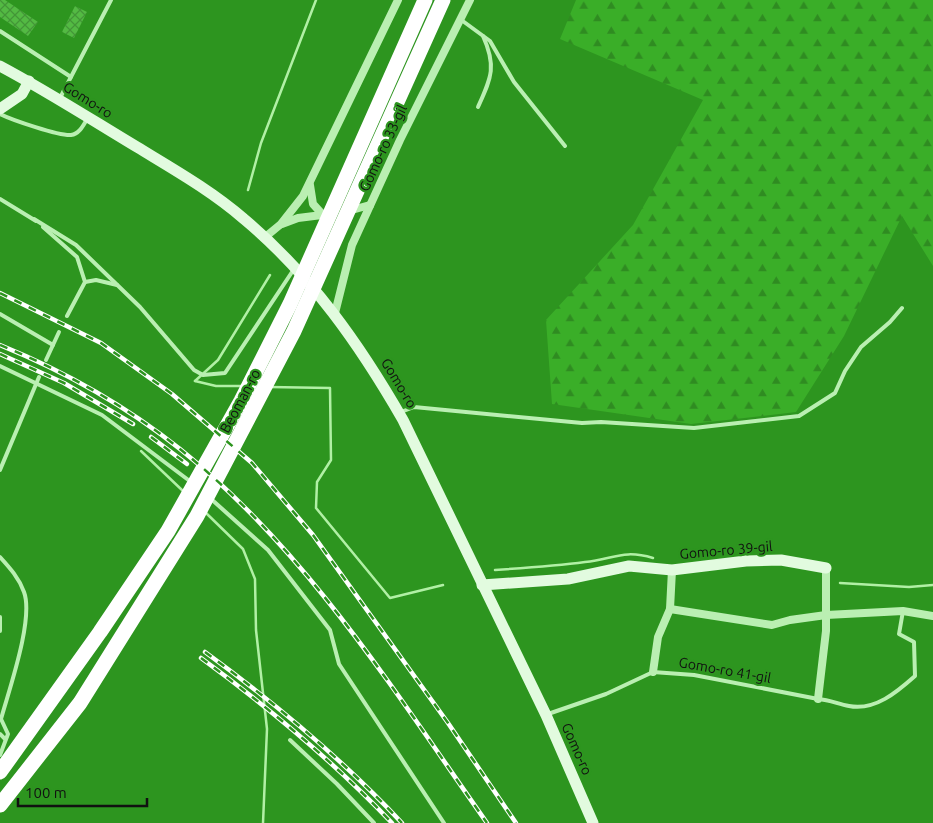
<svg xmlns="http://www.w3.org/2000/svg" width="933" height="823" viewBox="0 0 933 823" font-family="Ubuntu,sans-serif">
	<style>
		.forest { fill: url(#forest-firs) }
		.lines { fill: none; stroke-linecap: round; stroke-linejoin: round }
		.stream { stroke: #b1f0a5; stroke-width: 2.5 }
		.building { fill: url(#building-cross-hatch) }
		.lane { stroke: #baefb2; stroke-width: 4 }
		.street { stroke: #baefb2; stroke-width: 8 }
		.secondary { stroke: #e2fbdf; stroke-width: 11 }
		.highway { stroke: #fff; stroke-width: 15 }
		.rail-casing { stroke: #fff; stroke-width: 4.5 }
		.rail { stroke: #2d951f; stroke-width: 2.5; stroke-dasharray: 8; stroke-linecap: butt }
		.labels { text-anchor: middle; dominant-baseline: central; stroke-width: 4.5; stroke-linejoin: round; paint-order: stroke }
		.street-label { font-size: 14px; fill: #111; stroke: #2d951f }
	</style>
	<defs>
		<pattern id="forest-firs" width="22" height="20" patternUnits="userSpaceOnUse" patternTransform="scale(1.25)"><rect width="22" height="20" fill="#3aae28"/><path d="M5 1l3.5 6h-7zM16 11l3.5 6h-7z" fill="#2f8c21"/></pattern>
		<pattern id="building-cross-hatch" width="8" height="8" patternUnits="userSpaceOnUse" patternTransform="scale(1.25)"><rect width="8" height="8" fill="#53ba43"/><path d="M0 0l8 8M0 8l8-8" fill="none" stroke="#439637"/></pattern>
	</defs>
	<rect width="100%" height="100%" fill="#2d951f"/>
	<polygon class="forest" points="576,0 933,0 933,266 902,216 844,336 796,412 691,424 552,404 546,320 633,225 703,100 560,39"/>
	<g class="lines">
		<g class="stream">
			<polyline points="248,190 261,143 316,0"/>
			<polyline points="195,381 216,386 241,386"/>
			<polyline points="195,381 218,360 270,275"/>
			<polyline points="269,387 330,388 331,460 317,482 316,508 390,598 443,585"/>
			<polyline points="141,451 183,491"/>
			<polyline points="205,512 243,549 255,579 256,630 267,729 263,823"/>
			<path d="M 495,570 C 525,568 555,566 585,562 C 614,559 623,549 653,558"/>
			<polyline points="840,583 909,587 933,585"/>
		</g>
	</g>
	<g class="building">
		<polygon points="0,0 5,0 38,22 28,36 0,17"/>
		<polygon points="75,6 87,12 74,38 62,32"/>
	</g>
	<g class="lines">
		<g class="lane">
			<polyline points="460,19 490,41 514,82 565,146"/>
			<polyline points="0,31 71,77"/>
			<polyline points="60,98 111,0"/>
			<path d="M 478,107 C 491,78 497,67 483,36"/>
			<path d="M 0,114 C 12,120 59,136 71,135 C 79,134 83,126 87,119"/>
			<polyline points="0,199 36,221"/>
			<polyline points="34,219 76,245 140,307 194,370 203,375 225,373 294,269"/>
			<polyline points="43,227 77,257 85,282 67,316"/>
			<polyline points="85,282 96,280 117,285"/>
			<polyline points="0,314 53,345"/>
			<polyline points="46,360 59,332"/>
			<polyline points="0,366 102,415 191,482"/>
			<polyline points="401,412 414,407 582,423 601,422 694,428 799,416 835,393 845,371 861,347 890,322 902,308"/>
			<polyline points="0,470 39,377"/>
			<polyline points="210,498 268,550 330,630 339,664 444,823"/>
			<path d="M 0,557 C 10,568 19,578 24,592 C 34,619 9,690 1,719 L 8,734 L 0,755"/>
			<polyline points="0,617 0,631"/>
			<path d="M 548,714 L 606,694 L 653,672 L 694,675 L 818,699 C 830,700 838,704 849,706 C 875,711 897,692 915,676 L 914,642 L 899,634 L 903,611"/>
			<polyline points="0,734 5,739"/>
			<polyline points="290,740 337,784 374,823"/>
		</g>
		<g class="street">
			<polyline points="310,185 313,204 323,215"/>
			<polyline points="348,211 370,205"/>
			<polyline points="282,224 298,218 330,214"/>
			<polyline points="264,238 281,224 303,196 398,0"/>
			<polyline points="335,313 352,245 400,140 470,0"/>
			<polyline points="670,609 772,625 790,620 826,615 903,611 933,616"/>
			<polyline points="653,672 658,637 670,609 672,570"/>
			<polyline points="818,699 826,631 826,568"/>
		</g>
		<g class="secondary">
			<path d="M 0,66 C 47,91 92,120 137,147 C 173,169 212,191 244,219 C 311,275 360,345 403,420 L 546,715 L 593,823"/>
			<polyline points="0,109 22,94 29,81"/>
			<polyline points="482,585 568,579 629,566 672,570 746,561 781,560 826,568"/>
		</g>
		<g class="highway">
			<polyline points="0,772 100,632 168,531 241,401 290,304 425,0"/>
			<polyline points="0,805 80,703 197,516 294,331 443,0"/>
		</g>
		<defs>
			<g id="rail">
				<polyline points="0,293 101,343 172,394 252,463 313,535 448,723 516,823"/>
				<path d="M 0,345 C 64,371 126,406 180,449 C 306,550 395,692 487,823"/>
				<polyline points="0,354 64,383 133,424"/>
				<polyline points="151,437 187,464"/>
				<path d="M 205,652 C 275,703 343,760 402,823"/>
				<path d="M 201,658 C 268,707 334,762 392,823"/>
			</g>
		</defs>
		<use href="#rail" class="rail-casing"/>
		<use href="#rail" class="rail"/>
	</g>
	<g class="labels">
		<g class="street-label">
			<text transform="translate(88 100) rotate(32)">Gomo-ro</text>
			<text transform="translate(383 148) rotate(-65)">Gomo-ro 33-gil</text>
			<text transform="translate(399 383) rotate(59)">Gomo-ro</text>
			<text transform="translate(240 401) rotate(-62)">Beoman-ro</text>
			<text transform="translate(726 550) rotate(-5)">Gomo-ro 39-gil</text>
			<text transform="translate(725 670) rotate(10)">Gomo-ro 41-gil</text>
			<text transform="translate(577 749) rotate(66)">Gomo-ro</text>
		</g>
	</g>
	<path d="M18 798v8h129v-8" fill="none" stroke="#111111" stroke-width="2.5"/>
	<text x="25" y="798" font-size="15" fill="#111111" stroke="#2d951f" stroke-width="4" paint-order="stroke">100 m</text>
</svg>
